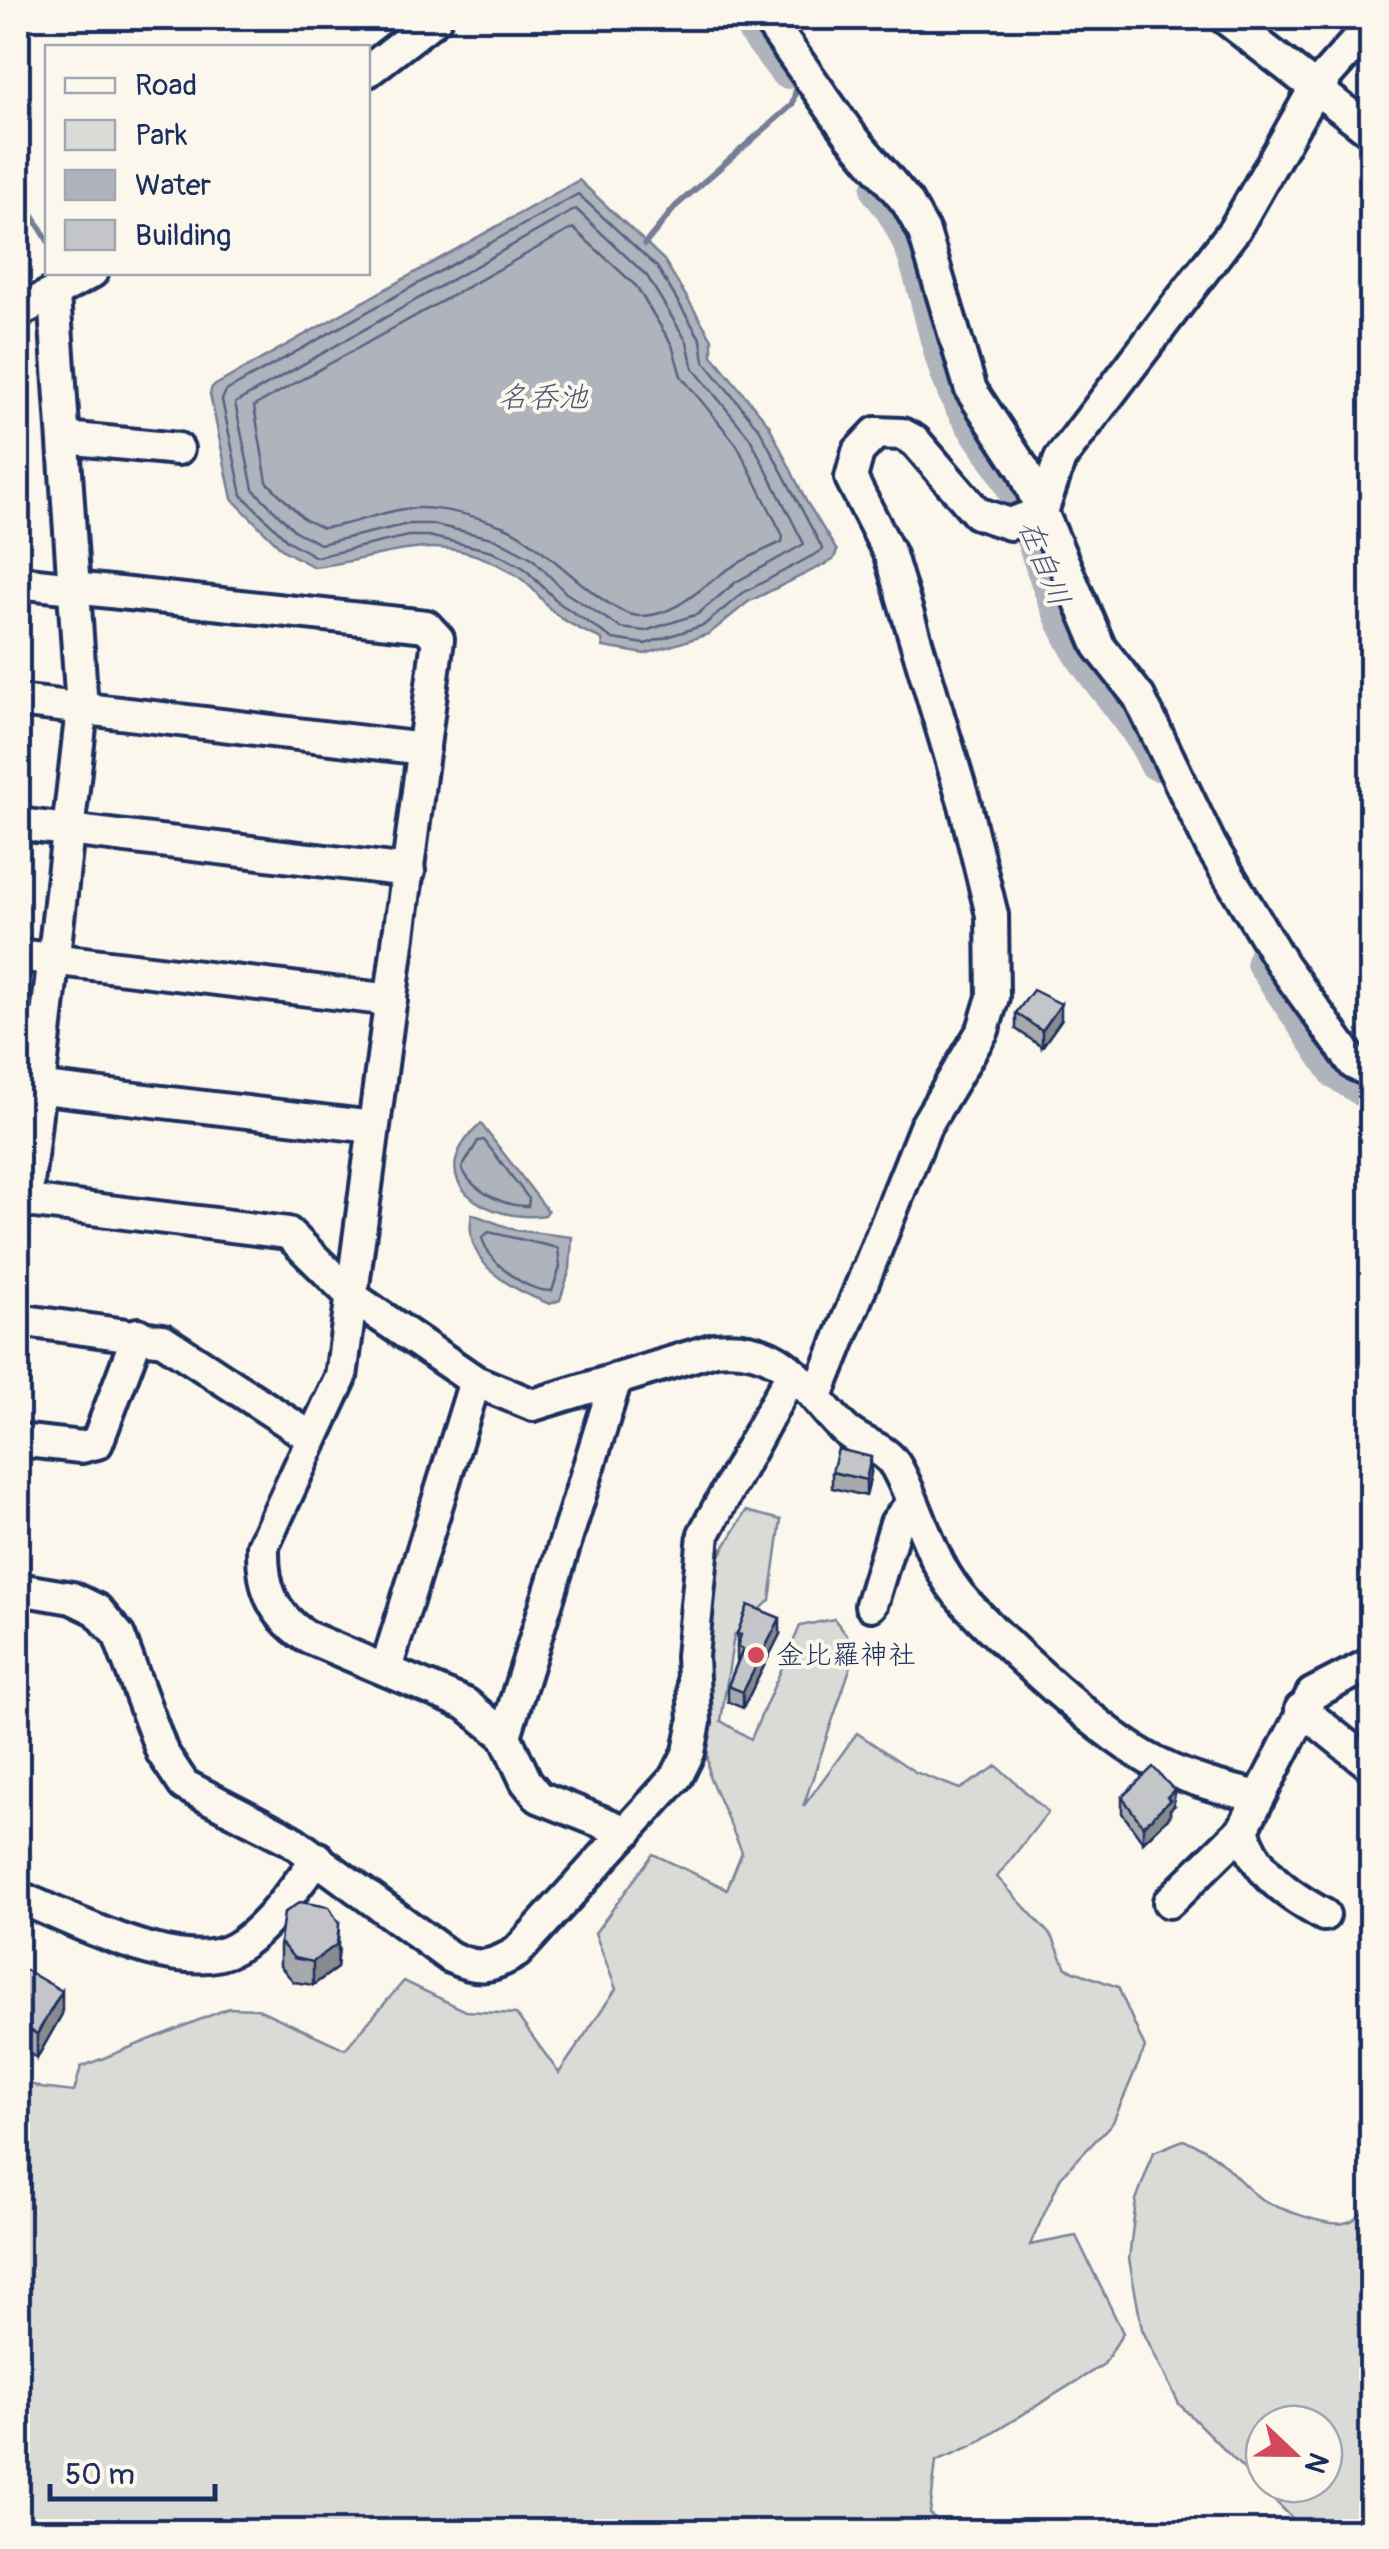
<svg xmlns="http://www.w3.org/2000/svg" width="1389" height="2549" viewBox="0 0 1389 2549" font-family="Pangolin,'Klee One',sans-serif">
	<style>
		.green { fill: #dadad7; stroke: #7a849a; stroke-width: 2.5; fill-rule: evenodd }
		.water { fill: #afb3bb; stroke: #747e96; stroke-width: 2.5 }
		.lines { fill: none; stroke-linecap: round; stroke-linejoin: round }
		.shore { stroke: #566483; stroke-width: 2.5 }
		.stream { stroke: #747e96; stroke-width: 6 }
		.river { stroke: #afb3bb; stroke-width: 40 }
		.minor-casing { stroke: #1b2f5e; stroke-width: 38 }
		.minor { stroke: #fbf7ec; stroke-width: 30 }
		.wall { fill: #a8a9ad; stroke: #1b2f5e; stroke-width: 2.5 }
		.shaded-wall { fill: #888a8d; stroke: #1b2f5e; stroke-width: 2.5 }
		.building { fill: #c3c5c9; stroke: #1b2f5e; stroke-width: 2.5 }
		.poi-dot { fill: #d1495b; stroke: #fbf7ec; stroke-width: 4 }
		.labels { text-anchor: middle; dominant-baseline: central; stroke-width: 8; stroke-linejoin: round; paint-order: stroke }
		.poi-label { font-size: 28px; fill: #1b2f5e; stroke: #fbf7ec; text-anchor: start }
		.water-label { font-size: 30px; font-style: italic; fill: #47577a; stroke: #fbf7ec }
	</style>
	<rect width="100%" height="100%" fill="#fbf7ec"/>
	<filter id="ink" filterUnits="userSpaceOnUse"><feTurbulence type="fractalNoise" baseFrequency=".01" numOctaves="2"/><feDisplacementMap in="SourceGraphic" scale="20" xChannelSelector="R" yChannelSelector="G"/><feConvolveMatrix kernelMatrix="1 2 1 2 8 2 1 2 1" color-interpolation-filters="sRGB"/></filter>
	<g filter="url(#ink)">
		<g class="green">
			<polygon points="746,1511 781,1520 770,1600 734,1635 721,1721 751,1739 800,1626 834,1619 857,1648 803,1807 857,1733 915,1772 960,1789 997,1766 1048,1812 997,1877 1053,1938 1066,1968 1118,1987 1145,2048 1113,2122 1061,2177 1030,2245 1076,2236 1123,2333 1104,2364 972,2446 936,2461 930,2514 951,2531 18,2531 18,2079 41,2088 74,2092 81,2067 229,2008 258,2009 345,2049 404,1981 466,2011 516,2014 559,2073 616,1989 595,1933 653,1854 727,1889 742,1852 709,1776 702,1667 712,1569"/>
			<path d="M 1183,2140 C 1218,2150 1230,2174 1256,2195 C 1268,2206 1329,2227 1344,2223 C 1359,2220 1365,2210 1371,2198 L 1371,2531 L 1305,2531 L 1179,2404 L 1142,2329 L 1129,2259 L 1136,2200 L 1154,2152 ZM 1264,2424 L 1324,2424 L 1324,2484 L 1264,2484 Z"/>
		</g>
		<g class="water">
			<path d="M 579,180 L 664,260 L 712,339 L 712,355 L 769,425 L 806,501 L 837,551 L 833,560 L 748,602 L 709,634 L 645,654 L 603,647 L 602,639 C 585,632 561,620 549,608 C 539,596 530,584 516,575 C 440,525 391,558 314,567 L 283,550 L 232,499 L 210,394 L 212,387 Z"/>
			<path d="M 481,1124 L 548,1211 L 545,1215 C 488,1224 416,1180 481,1124 Z"/>
			<path d="M 472,1214 L 515,1230 L 572,1237 L 570,1269 L 560,1300 L 550,1304 C 511,1289 462,1264 472,1214 Z"/>
		</g>
		<g class="lines">
			<g class="shore">
				<polygon points="578,194 657,267 701,340 704,361 760,430 823,550 743,593 704,625 645,644 613,639 559,603 524,568 492,551 428,536 408,536 316,557 288,541 242,495 222,400 226,391"/>
				<polygon points="576,209 647,276 687,342 693,368 750,438 804,544 736,582 698,614 645,631 621,628 566,593 532,558 496,539 431,524 408,524 320,544 295,531 253,489 235,403"/>
				<path d="M 573,228 L 636,286 L 672,345 L 681,376 L 737,445 L 783,536 L 782,542 C 764,550 744,559 727,570 C 700,588 677,615 641,616 C 605,617 543,540 502,526 C 473,515 434,505 404,509 C 376,513 350,526 322,528 L 304,519 L 267,482 L 254,406 Z"/>
				<path d="M 484,1140 L 529,1199 L 528,1206 C 504,1207 471,1190 462,1168 L 478,1141 Z"/>
				<path d="M 489,1232 L 558,1248 L 560,1267 L 552,1291 C 525,1291 490,1264 482,1238 Z"/>
			</g>
			<g class="stream">
				<polyline points="18,31 31,18"/>
				<polyline points="18,190 48,241"/>
				<polyline points="645,244 676,206 792,105 798,82"/>
			</g>
			<g class="river">
				<polyline points="749,18 788,69"/>
				<path d="M 881,190 C 930,246 929,329 959,395 C 973,426 997,449 1012,479 C 1040,536 1050,600 1085,655 C 1109,691 1140,721 1158,761"/>
				<polyline points="1266,962 1339,1071 1372,1092"/>
			</g>
			<defs>
				<g id="minor">
					<polyline points="767,18 851,136 907,202 924,232 971,390 1024,470 1099,646 1139,697 1211,846 1282,964 1354,1064 1372,1072"/>
					<polyline points="1225,18 1372,132"/>
					<polyline points="368,71 436,18"/>
					<polyline points="18,312 92,272"/>
					<polyline points="65,438 178,449"/>
					<polyline points="1042,512 1060,459 1235,229 1315,88 1372,24"/>
					<path d="M 18,582 L 426,626 L 438,639 L 341,1377 L 263,1546 C 262,1586 271,1613 305,1636 L 466,1704 L 505,1736 L 526,1781 L 539,1797 L 627,1832"/>
					<polyline points="18,701 424,749"/>
					<polyline points="18,824 409,871"/>
					<polyline points="18,955 391,1000"/>
					<polyline points="18,1085 373,1127"/>
					<path d="M 18,1200 L 288,1233 L 354,1298 L 475,1381 L 533,1405 L 715,1349 C 784,1342 801,1385 843,1428 C 859,1445 885,1445 897,1468 C 921,1512 930,1565 966,1603 C 1009,1648 1103,1737 1158,1764 C 1189,1780 1225,1789 1259,1797"/>
					<polyline points="26,1201 82,709 54,295"/>
					<polyline points="18,1320 163,1340 312,1438"/>
					<polyline points="817,1396 925,1127 983,1030 993,997 992,915 965,805 890,555 851,478 858,452 876,433 902,434 915,441 977,513 1010,524 1042,512"/>
					<polyline points="18,1440 81,1447 97,1443 138,1334"/>
					<path d="M 18,1589 L 72,1598 L 97,1610 L 119,1636 L 162,1752 L 184,1785 L 291,1840 L 450,1957 C 478,1970 491,1968 517,1952 L 677,1776 L 689,1752 L 695,1722 L 692,1656 L 704,1534 L 792,1373"/>
					<polyline points="871,1605 896,1523 911,1504"/>
					<polyline points="386,1669 475,1381"/>
					<polyline points="1301,1709 1372,1766"/>
					<polyline points="505,1736 616,1379"/>
					<path d="M 1243,1829 C 1255,1872 1286,1894 1324,1915"/>
					<path d="M 18,1897 C 71,1918 183,1979 235,1948 C 268,1929 294,1887 318,1858"/>
					<polyline points="1169,1902 1243,1829 1312,1694 1372,1663"/>
				</g>
			</defs>
			<use href="#minor" class="minor-casing"/>
			<use href="#minor" class="minor"/>
		</g>
		<g class="wall">
			<polygon points="1016,1013 1061,1020 1042,1047 1016,1029"/>
			<polygon points="832,1472 871,1473 866,1496 832,1488"/>
			<polygon points="737,1634 780,1634 743,1708 728,1702 728,1686 737,1663"/>
			<polygon points="1122,1797 1174,1806 1170,1809 1170,1816 1143,1842 1122,1813"/>
			<polygon points="280,1942 339,1948 337,1968 313,1985 294,1982 280,1966"/>
			<polygon points="18,1976 62,2014 37,2058 18,2047"/>
		</g>
		<g class="shaded-wall">
			<polygon points="1061,1004 1061,1020 1042,1047 1042,1031"/>
			<polygon points="871,1457 871,1473 866,1496 866,1480"/>
			<polygon points="780,1618 780,1634 743,1708 743,1692"/>
			<polygon points="1174,1790 1174,1806 1170,1809 1170,1816 1143,1842 1143,1826 1167,1797"/>
			<polygon points="339,1924 337,1968 313,1985 313,1962"/>
			<polygon points="62,1991 62,2014 37,2058 37,2034"/>
		</g>
		<g class="building">
			<polygon points="1033,990 1061,1004 1042,1031 1016,1013"/>
			<polygon points="838,1449 871,1457 866,1480 832,1472"/>
			<polygon points="748,1605 780,1618 743,1692 728,1686 743,1649 737,1647 741,1635 737,1634"/>
			<polygon points="1153,1767 1174,1790 1167,1797 1170,1800 1143,1826 1122,1797"/>
			<polygon points="300,1902 329,1907 339,1924 337,1944 313,1962 294,1958 280,1942 284,1913"/>
			<polygon points="22,1968 62,1991 37,2034 18,2023 18,1976"/>
		</g>
	</g>
	<circle class="poi-dot" cx="756" cy="1655" r="10"/>
	<g class="labels">
		<g class="poi-label">
			<text x="776" y="1655">金比羅神社</text>
		</g>
		<g class="water-label">
			<text x="543" y="397">名呑池</text>
			<text transform="translate(1044 563) rotate(68)">在自川</text>
		</g>
	</g>
	<rect width="1389" height="2549" fill="none" stroke="#fbf7ec" stroke-width="60"/>
	<rect x="30" y="30" width="1329" height="2489" fill="none" stroke="#1b2f5e" stroke-width="4" filter="url(#ink)"/>
	<rect x="45" y="45" width="325" height="230" fill="#fbf7ec" stroke="#a1a7b3" stroke-width="2.5"/>
	<rect x="65" y="78" width="50" height="15" fill="#fbf7ec" stroke="#a1a7b3" stroke-width="2.5"/>
	<text x="135" y="95" font-size="30" fill="#1b2f5e">Road</text>
	<rect x="65" y="120" width="50" height="30" fill="#dadad7" stroke="#a1a7b3" stroke-width="2.5"/>
	<text x="135" y="145" font-size="30" fill="#1b2f5e">Park</text>
	<rect x="65" y="170" width="50" height="30" fill="#afb3bb" stroke="#a1a7b3" stroke-width="2.5"/>
	<text x="135" y="195" font-size="30" fill="#1b2f5e">Water</text>
	<rect x="65" y="220" width="50" height="30" fill="#c3c5c9" stroke="#a1a7b3" stroke-width="2.5"/>
	<text x="135" y="245" font-size="30" fill="#1b2f5e">Building</text>
	<g transform="translate(1294 2454) rotate(112)"><circle r="48" fill="#fbf7ec" stroke="#a1a7b3" stroke-width="2.5"/>
	<path d="M0-8L18 38L0 25L-18 38Z" fill="#d1495b"/>
	<text y="-15" font-size="28" font-weight="bold" text-anchor="middle" fill="#1b2f5e">N</text>
	</g>
	<path d="M50 2484v15h165v-15" fill="none" stroke="#1b2f5e" stroke-width="5"/>
	<text x="65" y="2484" font-size="30" fill="#1b2f5e" stroke="#fbf7ec" stroke-width="8" paint-order="stroke">50 m</text>
</svg>
